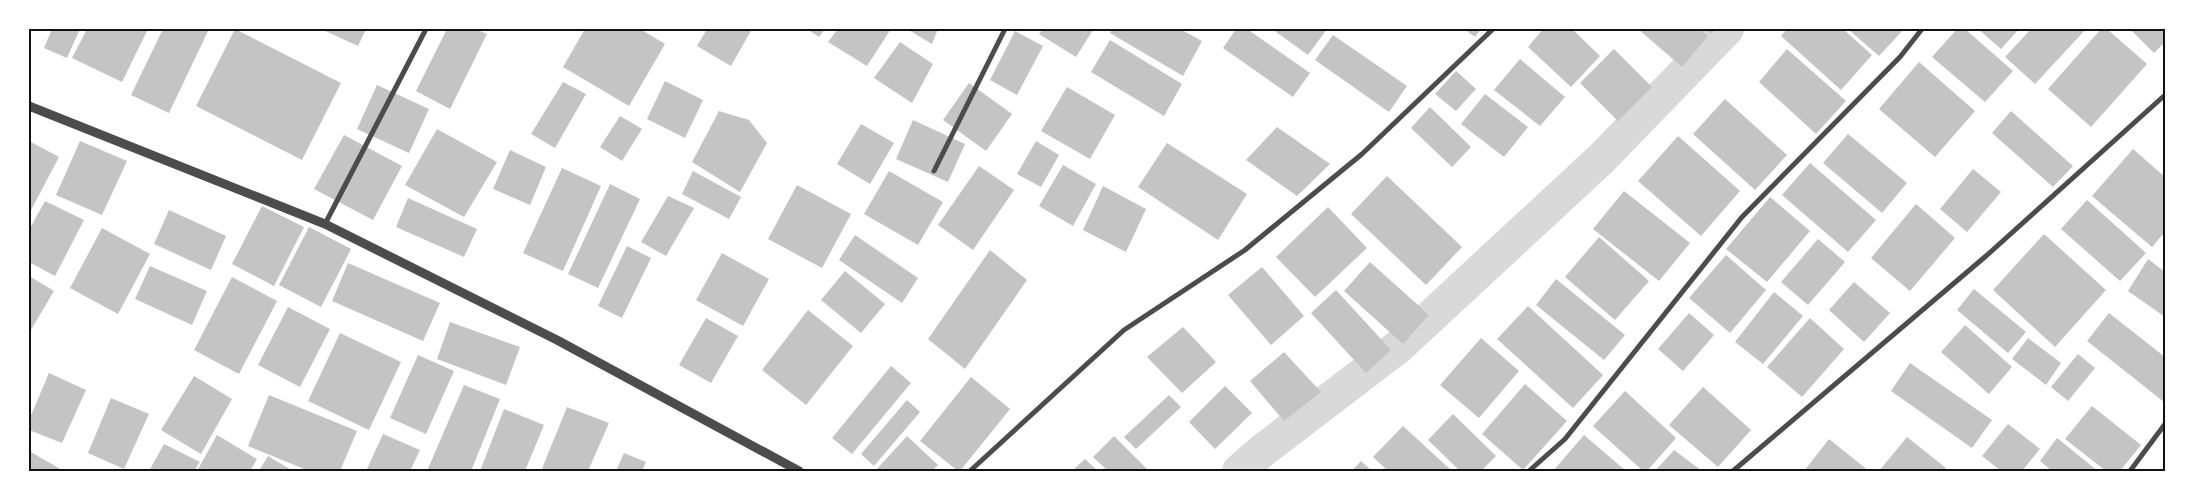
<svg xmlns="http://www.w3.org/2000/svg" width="2194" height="500" viewBox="0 0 2194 500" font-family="'Asap Condensed',sans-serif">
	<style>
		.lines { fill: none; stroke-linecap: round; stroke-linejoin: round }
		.canal { stroke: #d9d9d9; stroke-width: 34 }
		.building { fill: #c4c4c4 }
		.minor { stroke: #4c4c4c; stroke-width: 5 }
		.tertiary { stroke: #4c4c4c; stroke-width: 9 }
		.neatline { fill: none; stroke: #111; stroke-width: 2 }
	</style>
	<rect width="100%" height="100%" fill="#fff"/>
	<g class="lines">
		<polyline class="canal" points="1239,471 1262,451 1398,347 1601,159 1727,29"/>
	</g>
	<g class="building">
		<polygon points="52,29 80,29 67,58 44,48"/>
		<polygon points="87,29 148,29 122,82 72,58"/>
		<polygon points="163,29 209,29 169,113 131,95"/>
		<polygon points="235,29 341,83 302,160 196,106"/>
		<polygon points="321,29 366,29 358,46"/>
		<polygon points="447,29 475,29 487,34 450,109 416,91"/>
		<polygon points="585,29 640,29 665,44 629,106 563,67"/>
		<polygon points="707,29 752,29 731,66 697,46"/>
		<polygon points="807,29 825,29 819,37"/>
		<polygon points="838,29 891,29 867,66 828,42"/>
		<polygon points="907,29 938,29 932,44"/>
		<polygon points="1043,29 1092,29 1093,30 1076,57 1039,34"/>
		<polygon points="1112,29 1180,29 1202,41 1183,76 1110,33"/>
		<polygon points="1236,29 1247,29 1310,73 1293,97 1223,48"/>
		<polygon points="1272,29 1327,29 1308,55"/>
		<polygon points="1464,29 1481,29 1475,37"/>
		<polygon points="1543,29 1572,29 1600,56 1571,87 1528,47"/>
		<polygon points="1638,29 1700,29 1708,36 1682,67"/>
		<polygon points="1705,29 1716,29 1711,34"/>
		<polygon points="1787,29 1843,29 1872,55 1841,90 1781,36"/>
		<polygon points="1848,29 1904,29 1879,56"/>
		<polygon points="1957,29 1965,29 2013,71 1985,102 1932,57"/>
		<polygon points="1978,29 2019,29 2001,49"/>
		<polygon points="2031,29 2086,29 2035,84 2005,57"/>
		<polygon points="2101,29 2107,29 2147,64 2091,127 2048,89"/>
		<polygon points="2130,29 2165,29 2165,42 2154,53"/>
		<polygon points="1015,31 1043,46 1017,95 990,80"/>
		<polygon points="1333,35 1407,86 1389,112 1315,60"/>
		<polygon points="1110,40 1182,84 1164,116 1091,72"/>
		<polygon points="900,42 933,64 912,103 874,78"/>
		<polygon points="1614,49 1652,87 1618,121 1580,83"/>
		<polygon points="1787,49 1846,101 1816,134 1759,82"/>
		<polygon points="1520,59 1565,97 1540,126 1494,90"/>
		<polygon points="1919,62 1975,111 1935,157 1879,109"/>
		<polygon points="1456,71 1476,89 1456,111 1435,94"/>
		<polygon points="665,81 703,100 685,138 647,119"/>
		<polygon points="563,82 586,94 555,148 531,134"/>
		<polygon points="969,83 1012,114 986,151 943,120"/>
		<polygon points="377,85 429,109 409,153 357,129"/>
		<polygon points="1067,87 1115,115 1090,159 1041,131"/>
		<polygon points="1485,94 1528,127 1504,157 1461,124"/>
		<polygon points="1725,99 1787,155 1755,190 1693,134"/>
		<polygon points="1430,107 1471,147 1452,167 1411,128"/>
		<polygon points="719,111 749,120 767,143 740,192 692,162"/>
		<polygon points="2011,111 2073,166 2053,187 1992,133"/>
		<polygon points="620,116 642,129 622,161 600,147"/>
		<polygon points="913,120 965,144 948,182 896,159"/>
		<polygon points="861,124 894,143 870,184 837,164"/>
		<polygon points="1277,127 1330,164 1297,196 1246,160"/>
		<polygon points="437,129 497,162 464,217 405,185"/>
		<polygon points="1848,134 1907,183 1882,213 1823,163"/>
		<polygon points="344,135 402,166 373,220 314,189"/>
		<polygon points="1678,136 1740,191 1701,236 1638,181"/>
		<polygon points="29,141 59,157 29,214"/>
		<polygon points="80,141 127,161 102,215 56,195"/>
		<polygon points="1036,141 1059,155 1041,187 1017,174"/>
		<polygon points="1167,143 1247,194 1218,240 1138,187"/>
		<polygon points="2133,149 2165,177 2165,232 2152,247 2092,196"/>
		<polygon points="510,150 546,167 530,205 493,189"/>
		<polygon points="1810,163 1876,220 1848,252 1782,195"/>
		<polygon points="1063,165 1096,184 1073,226 1039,206"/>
		<polygon points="979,166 1014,190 973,250 938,225"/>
		<polygon points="562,168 601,186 563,271 523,253"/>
		<polygon points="1973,169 2001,192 1967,232 1940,209"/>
		<polygon points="693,171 741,197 729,219 682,194"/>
		<polygon points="889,171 943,202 918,245 864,214"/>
		<polygon points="1387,176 1462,247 1426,285 1351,214"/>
		<polygon points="610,184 640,199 598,288 568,274"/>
		<polygon points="797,185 851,214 822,268 768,239"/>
		<polygon points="1103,186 1146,209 1126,252 1083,230"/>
		<polygon points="1624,191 1690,243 1659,281 1593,229"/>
		<polygon points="668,196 694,208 666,256 641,242"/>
		<polygon points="1770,197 1810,231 1767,282 1726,249"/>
		<polygon points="408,198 477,229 464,257 396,227"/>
		<polygon points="2087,200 2146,253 2120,281 2061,229"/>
		<polygon points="45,201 84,220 55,276 29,262 29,230"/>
		<polygon points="1916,204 1955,238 1910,291 1871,258"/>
		<polygon points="262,206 304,227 274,286 232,264"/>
		<polygon points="1328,207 1367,248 1315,297 1276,257"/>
		<polygon points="169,210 226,236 211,270 154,244"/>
		<polygon points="309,227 351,249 321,307 279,285"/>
		<polygon points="102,228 150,254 118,314 70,288"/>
		<polygon points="2044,234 2106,290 2055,347 1993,290"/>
		<polygon points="855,235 918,278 902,303 839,260"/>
		<polygon points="1599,237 1649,281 1615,320 1565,277"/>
		<polygon points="1818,239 1845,262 1808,305 1781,282"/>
		<polygon points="627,246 651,258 622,318 598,306"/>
		<polygon points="990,250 1027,280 965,369 928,339"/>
		<polygon points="722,253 769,279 743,326 696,300"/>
		<polygon points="1726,255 1766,290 1730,333 1689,298"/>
		<polygon points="2148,259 2165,272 2165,317 2128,291"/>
		<polygon points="1370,262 1429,315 1403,344 1344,291"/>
		<polygon points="348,263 440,303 423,341 332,301"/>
		<polygon points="150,266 207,291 192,325 135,299"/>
		<polygon points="1262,267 1304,316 1271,345 1228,295"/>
		<polygon points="845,271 885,304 861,333 821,300"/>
		<polygon points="29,276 54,291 29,333"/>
		<polygon points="232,277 277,301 239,374 194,350"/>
		<polygon points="1556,279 1625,335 1604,360 1536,305"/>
		<polygon points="1854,282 1890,313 1864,342 1829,310"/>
		<polygon points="1974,289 2026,332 2008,353 1957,310"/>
		<polygon points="1336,290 1391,350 1366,373 1311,313"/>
		<polygon points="1774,292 1803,316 1763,364 1735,342"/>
		<polygon points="1528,306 1603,375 1573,408 1497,339"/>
		<polygon points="288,307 330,329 300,387 258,365"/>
		<polygon points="808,310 853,346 806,405 762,370"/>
		<polygon points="1689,313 1714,335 1683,371 1658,349"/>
		<polygon points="2109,313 2165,357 2164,402 2087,341"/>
		<polygon points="706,318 738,336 711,383 679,365"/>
		<polygon points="1810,318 1844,349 1802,397 1767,367"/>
		<polygon points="450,322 520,347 506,385 437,359"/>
		<polygon points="1965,325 2012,367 1989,394 1941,352"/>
		<polygon points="1183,327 1216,362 1182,393 1147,357"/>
		<polygon points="340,333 401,362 369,430 308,401"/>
		<polygon points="1481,338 1519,371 1479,418 1440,385"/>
		<polygon points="2028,338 2061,363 2046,385 2012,359"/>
		<polygon points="1284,352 1321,392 1284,421 1250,381"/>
		<polygon points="2078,354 2095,368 2068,401 2051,387"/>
		<polygon points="418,355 454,371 426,434 390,418"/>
		<polygon points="1910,363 1992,420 1972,448 1891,391"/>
		<polygon points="891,366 911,383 852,454 832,438"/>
		<polygon points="49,373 86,390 62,443 29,430 29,420"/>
		<polygon points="194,376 232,399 201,454 161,430"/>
		<polygon points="971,377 1010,409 960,471 958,471 920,441"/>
		<polygon points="1525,384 1567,421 1523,470 1482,434"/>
		<polygon points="464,385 500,399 471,471 427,471"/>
		<polygon points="1225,386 1252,413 1215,449 1189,422"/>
		<polygon points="1703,387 1751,430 1718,467 1669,425"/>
		<polygon points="1625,391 1676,438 1647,471 1643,471 1593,426"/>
		<polygon points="269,395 357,431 340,471 309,471 248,446"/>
		<polygon points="1169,395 1181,407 1136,449 1124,437"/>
		<polygon points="111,398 149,414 124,469 88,453"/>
		<polygon points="907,400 920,412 874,466 861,454"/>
		<polygon points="2092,406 2141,445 2120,471 2106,471 2065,439"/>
		<polygon points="567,407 609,423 588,471 541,471"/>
		<polygon points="504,409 544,425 525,471 480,471"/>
		<polygon points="1453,414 1496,456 1481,471 1460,471 1428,440"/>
		<polygon points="2008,424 2040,449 2022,471 2001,471 1982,456"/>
		<polygon points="1403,426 1452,471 1388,471 1373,457"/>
		<polygon points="383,434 420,450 410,471 366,471"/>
		<polygon points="217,435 257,459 250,471 197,471"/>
		<polygon points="1584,435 1626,471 1553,471"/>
		<polygon points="907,436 938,465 932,471 878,471 876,470"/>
		<polygon points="1114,436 1149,471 1108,471 1093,457"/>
		<polygon points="1907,437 1946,468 1943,471 1879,471"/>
		<polygon points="2057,438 2098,471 2052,471 2040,461"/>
		<polygon points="1829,439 1869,471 1804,471"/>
		<polygon points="164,444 200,462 194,471 149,471"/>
		<polygon points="1674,450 1702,471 1655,471"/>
		<polygon points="29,451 64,471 29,471"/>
		<polygon points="624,453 646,462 642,471 616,471"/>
		<polygon points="268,456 293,471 259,471"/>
		<polygon points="1085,459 1098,471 1072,471"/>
		<polygon points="1361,461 1372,471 1352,471"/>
	</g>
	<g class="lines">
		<g class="minor">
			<polyline points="934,171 1005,29"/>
			<polyline points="325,224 426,29"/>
			<polyline points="970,471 1124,330 1245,250 1362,154 1493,29"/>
			<polyline points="1529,471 1565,439 1742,217 1900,57 1922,29"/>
			<polyline points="1733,471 1986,256 2165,95"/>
			<polyline points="2130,471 2165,424"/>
		</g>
		<polyline class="tertiary" points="29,106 325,224 557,340 799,471"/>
	</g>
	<rect width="2194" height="500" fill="none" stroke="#ffffff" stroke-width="60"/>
	<rect x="30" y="30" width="2134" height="440" class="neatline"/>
</svg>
